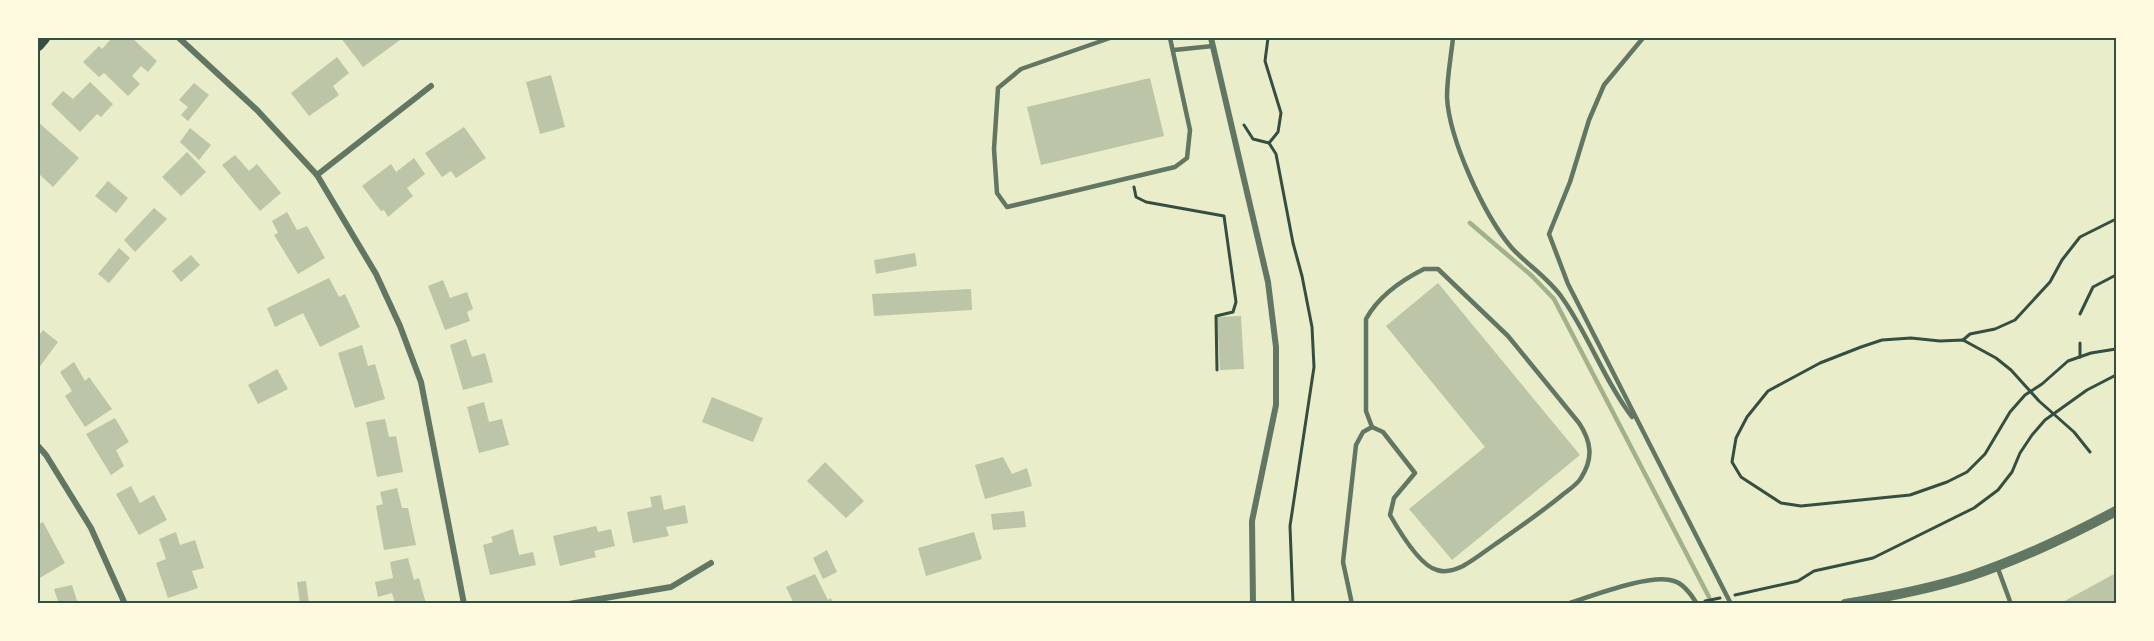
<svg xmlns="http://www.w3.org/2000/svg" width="2154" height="641" viewBox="0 0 2154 641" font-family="'Space Grotesk',sans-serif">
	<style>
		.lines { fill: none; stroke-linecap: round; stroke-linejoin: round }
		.stream { stroke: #a3b18a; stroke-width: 4.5 }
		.building { fill: #bcc5a7 }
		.path { stroke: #344e41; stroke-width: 3 }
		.service { stroke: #617663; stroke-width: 4.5 }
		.minor { stroke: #617663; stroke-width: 6 }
		.tertiary { stroke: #617663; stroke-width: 10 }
		.secondary { stroke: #344e41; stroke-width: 12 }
		.neatline { fill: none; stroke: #344e41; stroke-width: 2 }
	</style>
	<rect width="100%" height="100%" fill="#e9edc9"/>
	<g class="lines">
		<polyline class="stream" points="1470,223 1532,276 1554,299 1709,597"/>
	</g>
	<g class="building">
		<polygon points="112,38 132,38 157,61 148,72 141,66 132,76 140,84 128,96 104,73 99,77 83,62 99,46 102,49"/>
		<polygon points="341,38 374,38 375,39 398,38 400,40 363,67"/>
		<polygon points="337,57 349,73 333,86 339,95 309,116 291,93"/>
		<polygon points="551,75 565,127 540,134 526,82"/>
		<polygon points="1150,78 1164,136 1041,165 1027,107"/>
		<polygon points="90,82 113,104 101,117 97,114 80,132 51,104 63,91 73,99"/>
		<polygon points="194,83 209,95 188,121 181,115 188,107 179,100"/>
		<polygon points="38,122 79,158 53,187 38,173"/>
		<polygon points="464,127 486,158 456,178 451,171 442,177 425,153"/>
		<polygon points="190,128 211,145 199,160 180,142"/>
		<polygon points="187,152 206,172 181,196 162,177"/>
		<polygon points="235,155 249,171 257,164 281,193 260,211 222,165"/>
		<polygon points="414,158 425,174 407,188 413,196 388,217 384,210 381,211 362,186 391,164 396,172"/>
		<polygon points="108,181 128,198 116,213 95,196"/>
		<polygon points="154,208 167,219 135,252 124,240"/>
		<polygon points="287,212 297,230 307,226 325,258 298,274 274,235 278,233 272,221"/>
		<polygon points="119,248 130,258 109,283 98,274"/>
		<polygon points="915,253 917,266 876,274 874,260"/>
		<polygon points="191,255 200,265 181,282 172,271"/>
		<polygon points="329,278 339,297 345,294 360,327 320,347 303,313 275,327 267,308"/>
		<polygon points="443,280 450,298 467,292 473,309 467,312 470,321 445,330 428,286"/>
		<polygon points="1438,283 1580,455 1452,560 1409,509 1485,447 1386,326"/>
		<polygon points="971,289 972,310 874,316 872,294"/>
		<polygon points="1241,316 1244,369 1220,370 1217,317"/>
		<polygon points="43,330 58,342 38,369 38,337"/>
		<polygon points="466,339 472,357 485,353 493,382 463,390 450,345"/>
		<polygon points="362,345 368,366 375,364 385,399 355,408 338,353"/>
		<polygon points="74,362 85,381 89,377 112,409 85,427 65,396 72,391 60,372"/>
		<polygon points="277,369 288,389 258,404 248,385"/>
		<polygon points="712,397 763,418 753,442 702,422"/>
		<polygon points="484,402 489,422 502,419 509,445 479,453 467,407"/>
		<polygon points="115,418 129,442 116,450 124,466 111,475 86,434"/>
		<polygon points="385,419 389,437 396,436 403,472 377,477 366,422"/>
		<polygon points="1003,457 1012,474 1027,468 1032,486 985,499 975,465"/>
		<polygon points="825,462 864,501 846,518 807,481"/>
		<polygon points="131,486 140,503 154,495 167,520 139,535 116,494"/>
		<polygon points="397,488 402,508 408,508 416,545 384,550 376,506 383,504 380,492"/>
		<polygon points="661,495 664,510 685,505 688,523 666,527 669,536 633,543 627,512 652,507 650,497"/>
		<polygon points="1024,511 1026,527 993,530 991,514"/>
		<polygon points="43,522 65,563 38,579 38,525"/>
		<polygon points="596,526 598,532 611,529 615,546 594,551 596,557 560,566 553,536"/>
		<polygon points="513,529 519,555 533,552 536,565 490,575 483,545 493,542 491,537"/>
		<polygon points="176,532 180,545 195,540 204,568 192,571 198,588 168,598 156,563 166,559 159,539"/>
		<polygon points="974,532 982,559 926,576 918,548"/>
		<polygon points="827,550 837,572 823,579 813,558"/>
		<polygon points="408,558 414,580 419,578 426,604 395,604 392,593 378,597 375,582 393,578 390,562"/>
		<polygon points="2116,573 2116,604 2059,604"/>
		<polygon points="815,574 828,600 831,598 833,604 794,604 786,587"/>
		<polygon points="306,581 309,604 300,604 297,582"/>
		<polygon points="72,585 78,604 59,604 54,589"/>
	</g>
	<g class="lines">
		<g class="path">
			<polyline points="1268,38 1265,61 1281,113 1278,132 1269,143"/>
			<polyline points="1244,125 1253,139 1269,143 1276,154 1293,243 1302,276 1312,327 1314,367 1290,526 1293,604"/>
			<polyline points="1134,187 1136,197 1146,202 1224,216 1236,302 1233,312 1216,316 1217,370"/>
			<polyline points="2080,314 2093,287 2116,275"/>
			<polyline points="1963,340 1970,334 1995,329 2015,320 2050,282 2062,260 2080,237 2116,219"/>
			<polyline points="2080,343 2080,357"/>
			<polyline points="2090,452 2074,432 2039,401 2011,370 1996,358 1963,340 1940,341 1911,338 1882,340 1861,347 1820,363 1768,391 1747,417 1736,438 1732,462 1741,477 1781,503 1801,506 1910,495 1947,482 1967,472 1985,454 2010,412 2025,395 2042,384 2068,361 2091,353 2116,349"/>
			<polyline points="1735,595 1798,581 1814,571 1873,558 1974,508 1998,490 2012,472 2020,453 2032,435 2045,420 2087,390 2116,375"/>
			<polyline points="1705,601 1720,598"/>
		</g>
		<g class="service">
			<polyline points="1110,38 1021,69 998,88 994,149 997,193 1007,207 1175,167 1187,158 1190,130 1170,38"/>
			<path d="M 1453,38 C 1451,57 1447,77 1447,97 C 1449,139 1484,215 1511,247 C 1527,265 1549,278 1563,299 C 1589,336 1604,380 1632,417"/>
			<polyline points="1643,38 1604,85 1589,120 1570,182 1549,234 1568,284 1731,604"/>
			<polyline points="1174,50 1213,46"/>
			<path d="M 1424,269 L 1438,269 L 1508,336 L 1579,423 C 1591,441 1594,458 1581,478 C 1577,485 1567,491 1561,496 C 1539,514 1517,529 1494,545 C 1484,552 1474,560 1463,566 C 1455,570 1446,573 1437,570 C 1420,566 1398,529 1390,515 L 1394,498 L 1415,473 L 1383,432 L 1372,427 L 1366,411 L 1366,319 C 1378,297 1402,280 1424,269 Z"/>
			<polyline points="1997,566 2011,604"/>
			<polyline points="1352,604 1343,562 1356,445 1363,432 1372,427"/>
			<path d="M 1567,604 C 1592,596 1651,573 1674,581 C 1684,584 1691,594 1697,604"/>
		</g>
		<g class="minor">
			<polyline points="179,38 257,110 317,175 376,274 400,326 421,382 464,604"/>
			<polyline points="1211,38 1268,282 1276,347 1276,405 1252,521 1253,604"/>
			<polyline points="317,175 431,86"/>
			<polyline points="38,446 46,455 91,528 125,604"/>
			<polyline points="569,604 671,587 711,563"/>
		</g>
		<path class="tertiary" d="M 1845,604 C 1887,597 1930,589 1970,576 C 2021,559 2069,536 2116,511"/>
		<polyline class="secondary" points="38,45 44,38"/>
	</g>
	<rect width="2154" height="641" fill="none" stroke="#fefae0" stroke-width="78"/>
	<rect x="39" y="39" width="2076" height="563" class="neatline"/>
</svg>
